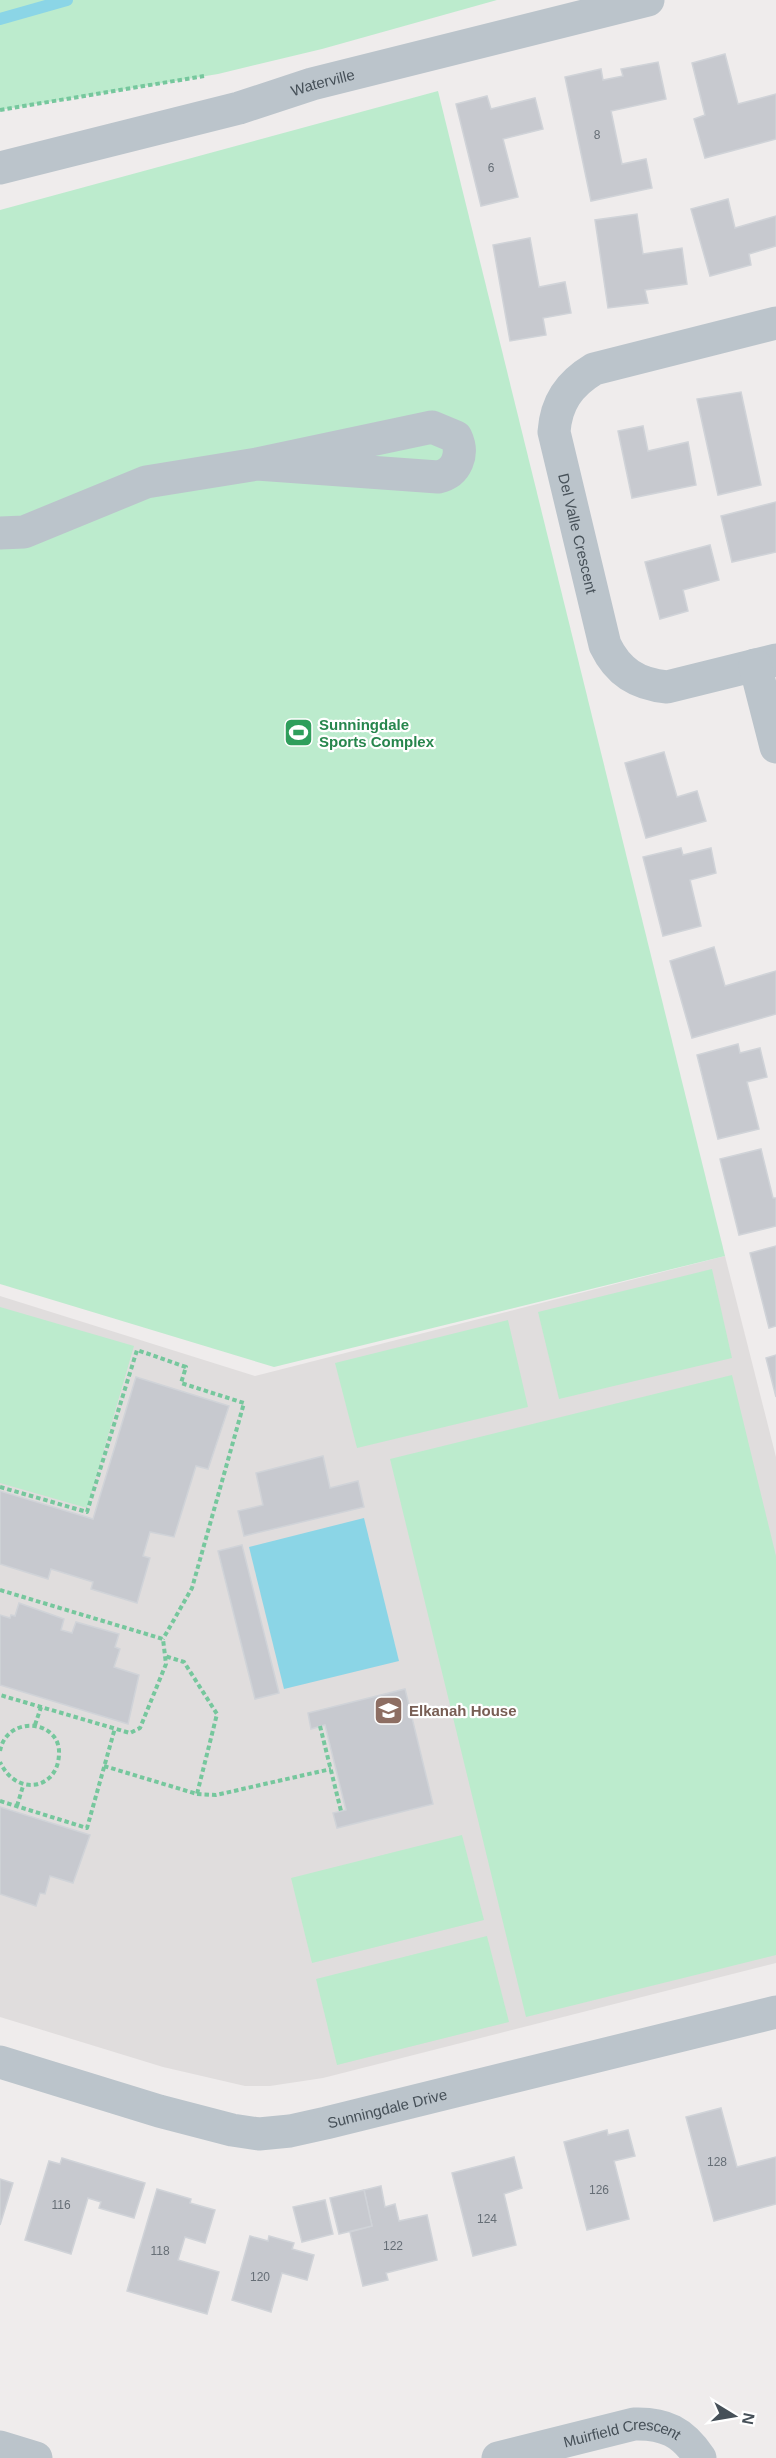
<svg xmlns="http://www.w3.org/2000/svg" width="776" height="2458" viewBox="0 0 776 2458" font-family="Arial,sans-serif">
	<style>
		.education { fill: #e0dddd }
		.green { fill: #bcebcd }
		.water { fill: #8bd5e6 }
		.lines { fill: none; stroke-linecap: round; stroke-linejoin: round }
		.stream { stroke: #8bd5e6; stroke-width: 12 }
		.building { fill: #c7c9cf; stroke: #d0d3d8; stroke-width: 1.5 }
		.path { stroke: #76c79d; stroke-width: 4; stroke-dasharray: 4.5 3; stroke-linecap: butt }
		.minor { stroke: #bbc4cb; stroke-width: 33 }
		.labels { text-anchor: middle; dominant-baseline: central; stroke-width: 4.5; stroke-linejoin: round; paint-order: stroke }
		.number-label { font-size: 12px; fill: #666e76 }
		.street-label { font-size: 15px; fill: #465058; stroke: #fff }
		.leisure-label { font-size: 15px; font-weight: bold; fill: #27864d; stroke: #fff; text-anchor: start }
		.education-label { font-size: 15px; font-weight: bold; fill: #785e54; stroke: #fff; text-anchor: start }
	</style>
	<rect width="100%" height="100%" fill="#efecec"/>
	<polygon class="education" points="725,1256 776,1457 776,1963 323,2078 270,2086 245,2086 163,2067 0,2017 0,1296 255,1376"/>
	<g class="green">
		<polygon points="0,0 497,0 322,49 218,74 0,110"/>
		<polygon points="438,91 725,1256 274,1367 0,1284 0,210"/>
		<polygon points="712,1269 732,1358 559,1399 538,1312"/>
		<polygon points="0,1307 134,1346 87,1508 0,1483"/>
		<polygon points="508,1320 528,1407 357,1448 335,1363"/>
		<polygon points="732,1375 776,1556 776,1955 526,2017 390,1459"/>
		<polygon points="462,1835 484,1920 312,1963 291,1878"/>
		<polygon points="487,1936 509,2022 337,2065 316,1979"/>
	</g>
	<polygon class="water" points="364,1518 399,1661 284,1689 249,1547"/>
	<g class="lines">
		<polyline class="stream" points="0,19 67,0"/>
	</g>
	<g class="building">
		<polygon points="725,54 738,104 776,94 776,139 705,158 694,119 705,115 692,63"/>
		<polygon points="658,62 666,99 611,111 622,164 646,159 652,188 591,201 565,77 601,69 603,80 623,76 621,69"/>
		<polygon points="487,96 491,109 535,98 543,129 503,139 518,197 481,206 456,104"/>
		<polygon points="728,199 735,228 776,216 776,246 749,254 751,265 710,276 691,209"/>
		<polygon points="637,214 643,254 682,248 687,284 645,290 648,303 608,308 595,220"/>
		<polygon points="530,238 539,287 565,282 571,313 543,318 546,335 510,341 493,245"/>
		<polygon points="741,392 761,485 718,495 697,399"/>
		<polygon points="643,426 648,451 688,442 696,485 632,498 618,431"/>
		<polygon points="776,502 776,552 732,562 721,516"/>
		<polygon points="710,545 719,580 683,590 688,611 660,619 645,562"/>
		<polygon points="664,752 677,797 697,791 706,821 646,838 625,763"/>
		<polygon points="681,848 683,855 711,848 716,873 690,880 701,926 663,936 643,857"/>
		<polygon points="714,947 725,986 776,971 776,1014 692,1038 670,961"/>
		<polygon points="738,1044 740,1053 760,1048 767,1077 747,1082 759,1129 718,1139 697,1055"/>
		<polygon points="761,1149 773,1198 776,1198 776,1226 739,1235 720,1159"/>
		<polygon points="776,1246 776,1326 769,1328 750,1253"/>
		<polygon points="776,1355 776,1397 766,1358"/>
		<polygon points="136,1377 229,1406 208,1469 196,1466 174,1537 150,1532 143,1556 150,1558 137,1603 91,1589 93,1582 51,1569 48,1579 0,1564 0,1491 93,1519"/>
		<polygon points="323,1456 330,1488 358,1481 364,1507 244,1536 238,1511 263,1505 256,1473"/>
		<polygon points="242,1545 279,1693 255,1699 218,1551"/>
		<polygon points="19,1603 64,1619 61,1630 72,1633 76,1622 119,1634 115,1647 120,1649 114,1667 139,1675 128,1724 0,1685 0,1615 10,1618 11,1615 15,1616"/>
		<polygon points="405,1689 433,1804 337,1828 333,1813 346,1810 325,1725 311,1729 308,1713"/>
		<polygon points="0,1807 90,1835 73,1883 50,1876 45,1894 40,1893 36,1906 0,1894"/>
		<polygon points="721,2108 737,2167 776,2157 776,2204 714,2221 686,2117"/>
		<polygon points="607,2130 608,2135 628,2130 635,2156 614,2161 629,2219 587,2230 564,2142"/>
		<polygon points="514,2157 522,2188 504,2194 516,2245 473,2256 452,2173"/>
		<polygon points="62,2158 145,2183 134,2218 99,2208 101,2202 88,2198 71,2254 25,2240 49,2161 60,2164"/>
		<polygon points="0,2179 13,2183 0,2225"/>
		<polygon points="381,2186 385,2207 395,2204 399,2221 427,2215 437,2260 386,2273 388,2280 363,2286 350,2232 372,2226 364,2190"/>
		<polygon points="157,2189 191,2199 190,2203 215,2210 205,2243 185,2237 178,2260 219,2272 207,2314 127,2291"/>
		<polygon points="364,2190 372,2226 339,2234 330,2198"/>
		<polygon points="325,2200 333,2234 302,2242 293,2207"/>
		<polygon points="250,2236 268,2241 269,2236 294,2243 292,2249 314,2255 307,2280 282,2273 271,2312 232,2300"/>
	</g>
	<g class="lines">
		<g class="path">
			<polyline points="0,110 204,76"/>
			<polyline points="0,1487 87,1512 137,1350 186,1367 181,1383 244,1403 192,1588 163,1639"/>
			<polyline points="0,1590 163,1639 166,1664 140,1728 130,1733 0,1695"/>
			<polyline points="35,1725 41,1707"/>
			<polyline points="320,1726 341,1811"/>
			<path d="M 0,1751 C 7,1714 61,1720 59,1754 C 58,1790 16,1797 0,1762"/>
			<polyline points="104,1766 197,1794 217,1714 184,1662 165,1656"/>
			<polyline points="197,1794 216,1795 331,1769"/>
			<polyline points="0,1801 87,1828 115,1728"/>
			<polyline points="17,1806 23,1786"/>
		</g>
		<g class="minor">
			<path id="s1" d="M 0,168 L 239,108 L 312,84 L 648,0"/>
			<path id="s2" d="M 776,323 L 594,369 C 569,384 556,403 554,432 L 605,645 C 618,672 637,684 667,687 L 776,660"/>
			<path d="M 0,533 L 24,532 L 146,482 L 257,464 L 432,427 L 456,437 C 464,454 457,473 438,477 L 257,464"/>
			<polyline points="755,665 776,747"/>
			<path id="s3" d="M 0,2062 L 159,2111 L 232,2130 L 259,2134 L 290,2131 L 326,2123 L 776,2012"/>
			<polyline points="0,2447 36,2458"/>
			<path id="s4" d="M 498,2458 L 634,2424 C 665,2423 683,2432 700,2458"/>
		</g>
	</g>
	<defs>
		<symbol id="stadium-square" viewBox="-11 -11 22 22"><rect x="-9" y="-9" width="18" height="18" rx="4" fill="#2e9e5b" stroke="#fff"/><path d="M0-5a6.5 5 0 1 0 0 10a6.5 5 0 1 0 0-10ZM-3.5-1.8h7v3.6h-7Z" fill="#fff"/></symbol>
		<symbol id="school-square" viewBox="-11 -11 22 22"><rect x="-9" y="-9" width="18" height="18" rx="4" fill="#8d6e63" stroke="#fff"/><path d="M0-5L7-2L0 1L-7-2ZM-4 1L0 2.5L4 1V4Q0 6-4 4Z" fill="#fff"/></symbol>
	</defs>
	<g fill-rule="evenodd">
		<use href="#stadium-square" x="282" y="716" width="33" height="33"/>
		<use href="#school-square" x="372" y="1694" width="33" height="33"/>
	</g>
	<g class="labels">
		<g class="number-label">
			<text x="597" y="135">8</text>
			<text x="491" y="168">6</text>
			<text x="717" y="2162">128</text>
			<text x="599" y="2190">126</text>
			<text x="61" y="2205">116</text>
			<text x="487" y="2219">124</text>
			<text x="393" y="2246">122</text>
			<text x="160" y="2251">118</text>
			<text x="260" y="2277">120</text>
		</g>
		<g class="street-label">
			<text stroke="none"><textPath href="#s1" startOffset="334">Waterville</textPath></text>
			<text stroke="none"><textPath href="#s2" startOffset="370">Del Valle Crescent</textPath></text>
			<text stroke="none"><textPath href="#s3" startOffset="400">Sunningdale Drive</textPath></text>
			<text stroke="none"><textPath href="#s4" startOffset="128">Muirfield Crescent</textPath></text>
		</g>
		<g class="leisure-label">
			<text x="319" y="724">Sunningdale<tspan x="319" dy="17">Sports Complex</tspan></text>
		</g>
		<g class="education-label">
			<text x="409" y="1710">Elkanah House</text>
		</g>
	</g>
	<g transform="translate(734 2416) rotate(101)" stroke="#ffffff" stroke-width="4.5" paint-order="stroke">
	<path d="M0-4.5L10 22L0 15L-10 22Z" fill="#465058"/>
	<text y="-9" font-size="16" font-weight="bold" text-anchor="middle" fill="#465058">N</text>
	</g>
</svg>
